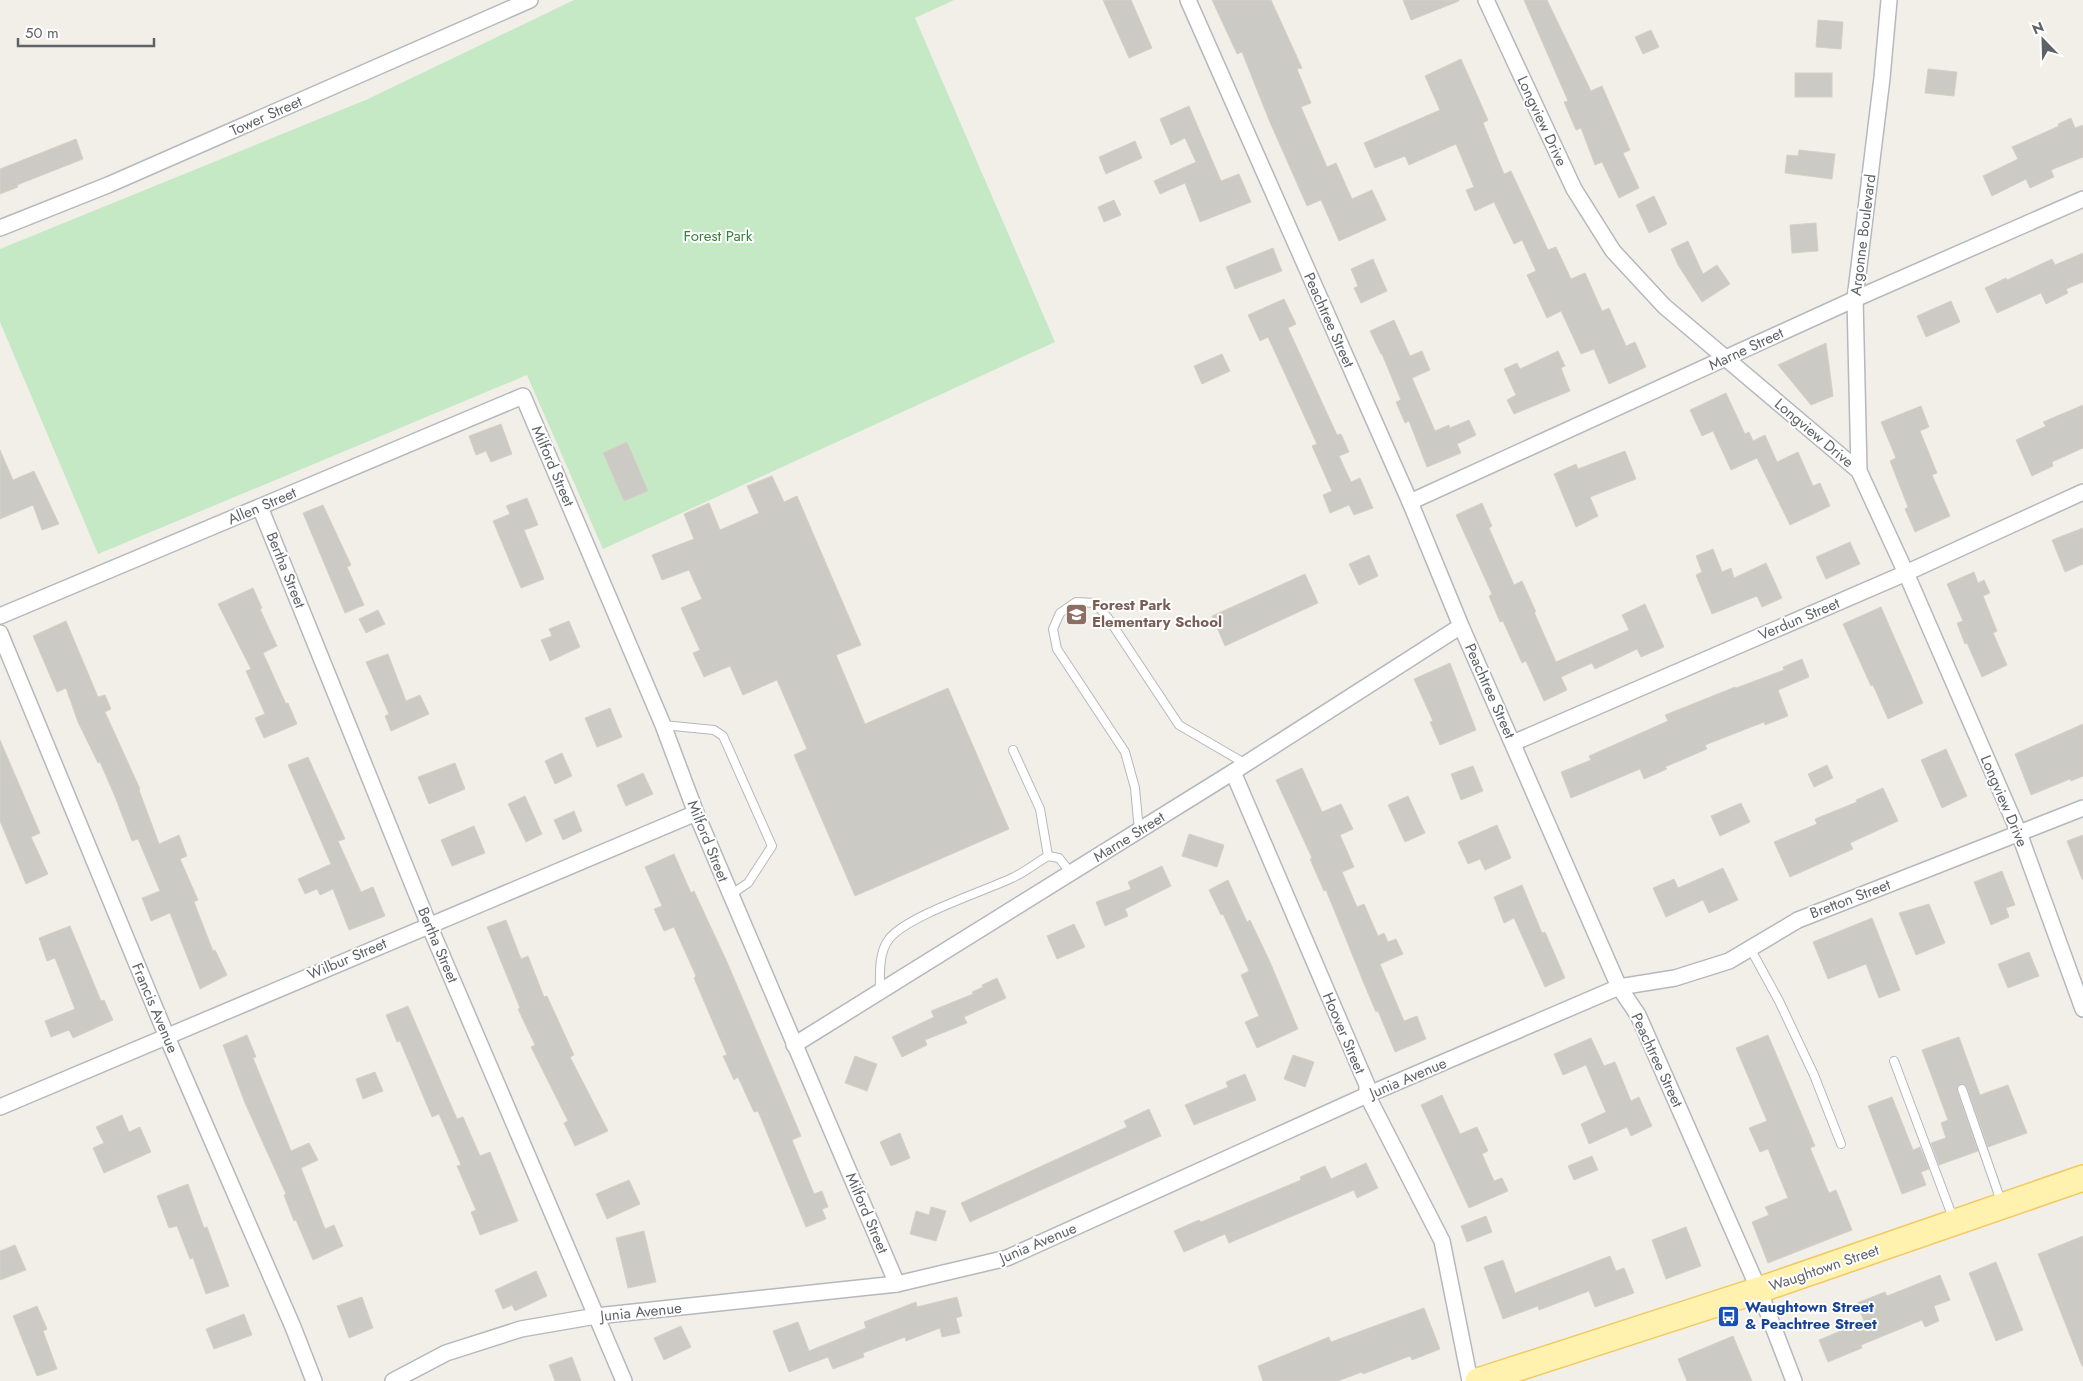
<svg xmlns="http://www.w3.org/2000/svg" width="2083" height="1381" viewBox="0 0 2083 1381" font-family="Jost,sans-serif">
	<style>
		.park { fill: #c5e8c5 }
		.building { fill: #cccac5; stroke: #d6d1c6 }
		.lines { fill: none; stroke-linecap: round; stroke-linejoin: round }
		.lane-casing { stroke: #b5b8bc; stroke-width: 10 }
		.street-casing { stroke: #b5b8bc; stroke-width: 18 }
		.primary-casing { stroke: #f2c960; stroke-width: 28 }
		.lane { stroke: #fff; stroke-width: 8 }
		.street { stroke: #fff; stroke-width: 15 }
		.primary { stroke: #fff2af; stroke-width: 25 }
		.labels { text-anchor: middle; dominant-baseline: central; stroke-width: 4; stroke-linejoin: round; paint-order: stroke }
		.street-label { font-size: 15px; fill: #5f6368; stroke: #fff }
		.park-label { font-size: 15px; fill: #348238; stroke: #fff }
		.education-label { font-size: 15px; font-weight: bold; fill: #785e54; stroke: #fff; text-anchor: start }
		.transit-label { font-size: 15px; font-weight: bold; fill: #164399; stroke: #fff; text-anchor: start }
	</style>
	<rect width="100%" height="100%" fill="#f1efe8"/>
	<polygon class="park" points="574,0 954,0 915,18 1055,342 603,549 527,375 98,554 0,322 0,249 368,99"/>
	<g class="building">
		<polygon points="1103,0 1131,0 1152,48 1129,58"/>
		<polygon points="1212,0 1271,0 1302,68 1297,69 1311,103 1301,107 1327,167 1336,163 1352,199 1372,190 1386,220 1339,241 1321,200 1307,206 1269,120 1242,52 1237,54"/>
		<polygon points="1403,0 1459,0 1459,1 1411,20"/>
		<polygon points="1524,0 1547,0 1591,91 1602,86 1630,150 1623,153 1639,188 1619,198 1602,162 1595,165 1581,128 1576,130 1564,102 1568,101"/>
		<polygon points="1818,20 1843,22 1841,49 1816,47"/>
		<polygon points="1651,30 1659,47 1643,54 1635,37"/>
		<polygon points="1461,59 1488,120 1483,123 1504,174 1511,171 1548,250 1556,247 1571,279 1585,273 1602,311 1609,308 1626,346 1635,342 1646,367 1609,384 1594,349 1581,354 1561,311 1547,318 1527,275 1536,271 1522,240 1514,244 1494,202 1475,211 1466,190 1474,187 1456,144 1409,165 1405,156 1375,168 1364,143 1440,110 1425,76"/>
		<polygon points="1928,69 1957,72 1954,96 1925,93"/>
		<rect x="1795" y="73" width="37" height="24"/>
		<polygon points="1189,106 1221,181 1239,174 1251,202 1200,222 1185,183 1160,194 1154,181 1196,162 1185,138 1171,145 1160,119"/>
		<polygon points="2071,118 2075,128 2083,125 2083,157 2051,170 2054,177 2030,188 2026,179 1992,196 1983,176 2018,159 2012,147 2059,126 2058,124"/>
		<polygon points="76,139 83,159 17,185 18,187 0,194 0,169"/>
		<polygon points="1135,141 1142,158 1106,174 1099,157"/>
		<polygon points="1799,150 1835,154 1832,179 1785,173 1787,155 1798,156"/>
		<polygon points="1654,196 1667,224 1649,233 1636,205"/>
		<polygon points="1114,200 1121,215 1104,222 1098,207"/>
		<polygon points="1816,223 1818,251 1792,253 1790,225"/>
		<polygon points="1688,241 1703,274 1717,265 1730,284 1702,302 1678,265 1671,249"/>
		<polygon points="1273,248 1282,271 1235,289 1226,267"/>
		<polygon points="2083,253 2083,282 2066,289 2068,293 2046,304 2041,293 1997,313 1985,288 2006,278 2007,280 2052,259 2055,265"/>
		<polygon points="1373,259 1387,291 1361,303 1354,288 1358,286 1351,269"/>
		<polygon points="1284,299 1296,324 1288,328 1337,435 1341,434 1349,452 1339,456 1351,482 1360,478 1373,508 1354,515 1349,505 1330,513 1323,495 1332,491 1312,446 1317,444 1268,337 1260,341 1248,315"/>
		<polygon points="1951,301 1960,322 1926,337 1917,316"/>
		<polygon points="1394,320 1410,356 1422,351 1430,370 1412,378 1435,431 1449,425 1450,428 1469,420 1476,435 1457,444 1461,453 1427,467 1409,421 1405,423 1396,402 1401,400 1382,354 1381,354 1370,331"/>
		<polygon points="1826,343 1833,396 1811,405 1778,365"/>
		<polygon points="1558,351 1565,366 1561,368 1570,391 1514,414 1507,400 1516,395 1504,369 1517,363 1520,369"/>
		<polygon points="1222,354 1230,371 1202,384 1194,366"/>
		<polygon points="1726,393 1745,434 1749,432 1753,441 1765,435 1777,462 1798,452 1813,486 1820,483 1830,506 1790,525 1757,458 1731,470 1713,431 1702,436 1690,410"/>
		<polygon points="2083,405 2083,448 2052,462 2053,466 2032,476 2016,440 2046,426 2043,422"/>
		<polygon points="1921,406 1929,427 1920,431 1937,473 1932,475 1950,516 1915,532 1905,509 1908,507 1890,461 1896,458 1881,422"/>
		<polygon points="501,424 512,454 491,462 486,451 476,455 469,436"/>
		<polygon points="627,442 648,491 624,501 603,453"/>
		<polygon points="0,450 13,480 34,471 59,524 42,530 33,505 0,519"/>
		<polygon points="1625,451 1636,479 1590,497 1598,516 1576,527 1554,474 1576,464 1578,469"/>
		<polygon points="772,476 784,502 797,496 861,645 836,655 865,724 948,688 1009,829 855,896 794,755 807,749 777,680 743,695 730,666 704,677 693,653 700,650 681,608 702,599 689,570 662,580 652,555 694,539 684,514 709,503 720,530 759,513 747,486"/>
		<polygon points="527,498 538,525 524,530 544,579 521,588 493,521 510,514 506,506"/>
		<polygon points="1482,503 1492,526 1489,528 1514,585 1522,581 1536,612 1534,612 1556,662 1629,630 1622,615 1645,604 1664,647 1641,657 1637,649 1595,669 1592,663 1561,677 1567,690 1544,701 1526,661 1522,663 1503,621 1500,622 1489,596 1492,594 1456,515"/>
		<polygon points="323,505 351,565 347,567 364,605 345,613 303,513"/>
		<polygon points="2083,528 2083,564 2065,572 2052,540"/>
		<polygon points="1850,542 1860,564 1826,579 1816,557"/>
		<polygon points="1713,549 1722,572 1731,568 1734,578 1766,563 1782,598 1762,607 1757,596 1712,614 1696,575 1702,572 1696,556"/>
		<polygon points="1369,555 1378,576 1359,585 1349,564"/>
		<polygon points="1974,572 1978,583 1984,580 1990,593 1983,596 1997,631 1993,633 2007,665 1982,677 1967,643 1965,644 1957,623 1963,621 1947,584"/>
		<polygon points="1305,574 1318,603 1225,646 1212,616"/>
		<polygon points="253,588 262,608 260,609 277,646 263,653 286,704 288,703 297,724 264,738 255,718 265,714 246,671 251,669 218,604"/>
		<polygon points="1881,607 1923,703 1888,719 1873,685 1871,686 1843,624"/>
		<polygon points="378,610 385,624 366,633 359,619"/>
		<polygon points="66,621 98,697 105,695 111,709 105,712 140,789 139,790 159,844 179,835 187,856 180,859 198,900 194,902 213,951 215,950 227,975 200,989 170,913 151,921 142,898 160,891 138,839 132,841 116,799 100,762 98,763 78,722 66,688 57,692 33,636"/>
		<polygon points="569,621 580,647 550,661 541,640 552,636 549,629"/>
		<polygon points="388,654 406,701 420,695 429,714 391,731 385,716 389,714 366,662"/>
		<polygon points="1802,659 1809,677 1778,690 1788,716 1765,725 1764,722 1705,745 1707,749 1665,767 1667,769 1644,779 1640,769 1571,798 1561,772 1591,760 1589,756 1668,721 1665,715 1735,687 1736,688 1784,670 1783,667"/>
		<polygon points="1450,663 1476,730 1440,745 1430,722 1433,721 1414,679"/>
		<polygon points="610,708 622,737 597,747 585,718"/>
		<polygon points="2083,724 2083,776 2071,781 2070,779 2031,795 2015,754"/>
		<polygon points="0,740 40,833 31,837 48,874 26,884 0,821"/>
		<polygon points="1946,749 1967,796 1942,808 1921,760"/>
		<polygon points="562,753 572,776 555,784 545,761"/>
		<polygon points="308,757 345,839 338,841 361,892 373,887 385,916 349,930 333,889 320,895 317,889 305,894 298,879 331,864 288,765"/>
		<polygon points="455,763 465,789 429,804 418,777"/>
		<polygon points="1827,765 1833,778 1814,787 1808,774"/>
		<polygon points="1473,766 1483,791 1461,800 1451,774"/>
		<polygon points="1302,768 1322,812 1341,804 1353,829 1340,835 1354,867 1342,872 1357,907 1364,904 1378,936 1384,933 1388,942 1396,939 1403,954 1380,964 1404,1021 1417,1016 1426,1039 1395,1052 1378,1011 1376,1012 1365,986 1326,890 1324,891 1310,859 1312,858 1276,780"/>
		<polygon points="643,773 653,794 626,806 617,785"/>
		<polygon points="1883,788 1898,821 1850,843 1853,849 1790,877 1774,842 1817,824 1815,819 1857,802 1856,800"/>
		<polygon points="525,796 542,834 526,842 508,804"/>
		<polygon points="1408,796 1425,833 1405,842 1388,805"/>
		<polygon points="1741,803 1750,822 1720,836 1711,816"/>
		<polygon points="574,811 582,831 563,840 554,820"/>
		<polygon points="1497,825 1511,858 1485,870 1480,859 1468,864 1458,842"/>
		<polygon points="474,826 485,853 452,866 441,840"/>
		<polygon points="1189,834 1224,845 1217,867 1182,856"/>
		<polygon points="2083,835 2083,879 2082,879 2067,841"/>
		<polygon points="674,854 691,893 694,891 727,962 788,1105 801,1136 792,1140 814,1194 822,1191 828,1207 822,1209 826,1219 806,1227 758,1111 754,1112 738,1077 734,1080 723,1056 727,1055 694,978 696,976 674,927 664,931 654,909 662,906 645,867"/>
		<polygon points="1162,866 1171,886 1125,909 1128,916 1105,926 1096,902 1131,889 1128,882"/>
		<polygon points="1723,868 1738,900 1709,913 1703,900 1666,917 1653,888 1674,879 1678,888"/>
		<polygon points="2002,871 2015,905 2006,908 2009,917 1991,925 1974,882"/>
		<polygon points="1228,880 1247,922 1250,920 1270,962 1298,1029 1257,1048 1245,1022 1259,1016 1241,975 1249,971 1223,914 1221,915 1209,890"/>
		<polygon points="1522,885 1542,933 1545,932 1565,978 1545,987 1514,918 1504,923 1494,897"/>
		<polygon points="1929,904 1945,943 1916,955 1899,913"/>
		<polygon points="1872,918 1900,990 1879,998 1866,964 1828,979 1813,942"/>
		<polygon points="506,920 521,959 528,956 544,997 547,996 574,1055 570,1057 608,1131 575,1146 564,1123 568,1121 531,1047 535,1045 518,1009 520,1008 487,927"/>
		<polygon points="1074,924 1085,947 1057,959 1047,936"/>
		<polygon points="70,926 101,1001 104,1000 113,1020 73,1038 69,1030 51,1037 45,1021 75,1009 55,958 47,961 39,938"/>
		<polygon points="2029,952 2039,976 2008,988 1998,964"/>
		<polygon points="997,978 1006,998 964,1017 967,1023 925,1040 927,1045 902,1057 892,1037 934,1017 931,1011 973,994 972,992 983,987 982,985"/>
		<polygon points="408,1006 457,1119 463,1117 480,1156 490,1152 518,1221 480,1235 471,1212 476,1210 457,1166 461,1165 439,1114 432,1117 400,1041 397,1042 386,1015"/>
		<polygon points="247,1035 256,1057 253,1058 291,1151 309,1143 318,1160 301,1168 325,1229 334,1225 343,1246 313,1260 296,1220 294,1221 284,1195 286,1194 245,1103 223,1045"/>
		<polygon points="1768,1035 1815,1146 1810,1148 1829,1193 1836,1190 1852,1230 1768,1263 1752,1222 1769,1215 1765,1207 1788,1198 1768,1149 1760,1152 1749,1128 1767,1121 1736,1048"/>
		<polygon points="1959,1037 1980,1095 2008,1085 2027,1133 1988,1147 1967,1087 1964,1084 1960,1084 1957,1091 1978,1151 1939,1165 1931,1143 1946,1138 1941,1123 1948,1120 1922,1050"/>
		<polygon points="1591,1038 1604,1066 1615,1062 1631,1101 1639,1097 1652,1126 1631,1136 1627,1127 1589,1144 1581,1124 1606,1112 1586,1065 1563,1075 1554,1054"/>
		<polygon points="1293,1055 1314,1062 1305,1087 1284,1079"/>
		<polygon points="855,1056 877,1064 867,1091 845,1083"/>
		<polygon points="375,1072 383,1091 363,1099 356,1079"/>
		<polygon points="1245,1074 1256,1100 1194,1125 1185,1105 1228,1087 1226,1082"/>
		<polygon points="1442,1095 1460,1134 1477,1127 1488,1151 1482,1154 1494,1181 1502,1178 1508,1191 1469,1208 1421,1105"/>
		<polygon points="1892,1097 1913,1150 1920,1147 1929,1169 1921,1172 1926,1185 1902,1194 1868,1106"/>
		<polygon points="1149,1109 1161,1136 970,1222 961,1203 1127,1127 1124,1121"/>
		<polygon points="122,1115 129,1132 140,1127 151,1152 104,1173 93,1148 104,1143 96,1127"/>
		<polygon points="900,1133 910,1158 891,1166 880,1142"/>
		<polygon points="1592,1156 1598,1170 1574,1180 1568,1166"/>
		<polygon points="1366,1163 1378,1188 1357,1198 1354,1190 1229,1243 1225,1234 1184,1252 1174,1231 1199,1220 1201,1222 1301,1180 1300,1177 1325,1166 1331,1179"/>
		<polygon points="629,1180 640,1204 607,1219 596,1194"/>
		<polygon points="188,1184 204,1228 207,1227 229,1286 206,1294 193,1258 190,1259 177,1226 169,1228 157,1196"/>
		<polygon points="931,1207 946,1211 936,1241 910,1234 916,1211 929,1215"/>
		<polygon points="1486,1216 1492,1232 1467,1242 1461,1226"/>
		<polygon points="1686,1227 1701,1266 1666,1279 1652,1240"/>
		<polygon points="644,1231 656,1282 628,1288 616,1238"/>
		<polygon points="2083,1236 2083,1366 2082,1366 2038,1254"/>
		<polygon points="15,1245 26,1270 0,1280 0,1251"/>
		<polygon points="1610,1256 1616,1271 1624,1268 1634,1293 1595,1307 1589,1291 1539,1310 1538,1306 1503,1319 1484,1267 1503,1260 1515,1293"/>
		<polygon points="1996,1262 2023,1330 1996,1341 1969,1273"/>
		<polygon points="536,1271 547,1296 515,1311 512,1305 503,1309 495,1290"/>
		<polygon points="1940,1275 1950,1300 1934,1306 1939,1321 1925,1327 1922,1320 1861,1345 1862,1348 1828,1362 1819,1340 1864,1321 1857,1303 1885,1292 1887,1296"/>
		<polygon points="362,1297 373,1328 349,1338 337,1306"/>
		<polygon points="957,1297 962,1316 956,1318 960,1333 942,1337 940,1328 906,1341 905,1337 863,1353 864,1357 833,1369 828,1357 789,1372 773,1331 798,1322 809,1351 866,1328 864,1322 916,1302 917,1307"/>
		<polygon points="37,1306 47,1329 43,1331 57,1369 37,1376 13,1316"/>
		<polygon points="1424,1308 1440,1349 1412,1360 1410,1356 1363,1374 1362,1372 1338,1381 1263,1381 1258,1366 1329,1337 1331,1342"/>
		<polygon points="244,1314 252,1335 214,1349 206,1329"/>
		<polygon points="681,1326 691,1347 664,1360 654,1338"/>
		<polygon points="1733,1336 1752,1381 1687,1381 1678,1359"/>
		<polygon points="572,1357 581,1381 555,1381 549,1365"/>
	</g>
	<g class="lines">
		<defs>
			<g id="lane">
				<polyline points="663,725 714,730 723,736 772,846 748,883 730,895"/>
				<polyline points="1013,750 1040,809 1048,856"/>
				<polyline points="1139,831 1135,788 1125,752 1057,649 1053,629 1060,613 1076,602 1095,603 1108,618 1179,725 1246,764"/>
				<polyline points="1750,948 1779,1001 1814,1075 1841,1144"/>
				<path d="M 880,992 C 880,976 878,953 889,939 C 907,916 982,892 1012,878 C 1025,872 1036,863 1048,856 L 1059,858 L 1071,873"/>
				<polyline points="1894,1061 1953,1218"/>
				<polyline points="1962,1089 2002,1204"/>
			</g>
			<g id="street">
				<polyline points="1188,0 1410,502 1461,626 1619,987 1638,1015 1759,1290 1794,1381"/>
				<polyline points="1486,0 1574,189 1613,251 1664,306 1859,471 1906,573 2019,833 2083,1009"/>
				<polyline points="0,228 108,185 530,0"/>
				<polyline points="1859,471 1855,299 1882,78 1889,0"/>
				<polyline points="1410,502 1855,299 2083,199"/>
				<polyline points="260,507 429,925 624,1381"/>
				<polyline points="0,616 523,396 663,725 696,813 897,1284"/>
				<polyline points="0,633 167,1037 293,1327 314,1381"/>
				<polyline points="1513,743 1906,573 2083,492"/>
				<polyline points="1233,772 1367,1085 1367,1095 1442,1241 1470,1381"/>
				<polyline points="794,1045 1233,772 1461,626"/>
				<polyline points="0,1107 696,813"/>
				<polyline points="393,1381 446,1353 521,1329 596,1316 897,1284 1007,1258 1367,1095 1619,987 1675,978 1729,961 1798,920 2083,808"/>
			</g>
			<polyline id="primary" points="1478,1381 1759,1290 2083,1178"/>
		</defs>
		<use href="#lane" class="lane-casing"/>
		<use href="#street" class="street-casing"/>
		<use href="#primary" class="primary-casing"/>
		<use href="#lane" class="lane"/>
		<use href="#street" class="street"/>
		<use href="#primary" class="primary"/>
	</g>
	<defs>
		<symbol id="school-square" viewBox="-11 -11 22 22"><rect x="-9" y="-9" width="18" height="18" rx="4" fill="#8d6e63" stroke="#fff"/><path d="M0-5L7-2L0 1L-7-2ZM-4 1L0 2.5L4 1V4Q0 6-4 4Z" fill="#fff"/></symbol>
		<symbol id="bus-square" viewBox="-11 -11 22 22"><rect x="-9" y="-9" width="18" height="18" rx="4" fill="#1a4fb4" stroke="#fff"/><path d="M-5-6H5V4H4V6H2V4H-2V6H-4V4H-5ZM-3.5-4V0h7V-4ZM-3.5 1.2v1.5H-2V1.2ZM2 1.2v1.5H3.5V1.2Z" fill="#fff"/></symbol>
	</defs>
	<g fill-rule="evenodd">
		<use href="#school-square" x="1064" y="602" width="25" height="25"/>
		<use href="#bus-square" x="1716" y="1304" width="25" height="25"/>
	</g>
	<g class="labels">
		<g class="street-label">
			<text transform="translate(266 116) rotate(-24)">Tower Street</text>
			<text transform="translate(1542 121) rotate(65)">Longview Drive</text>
			<text transform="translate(1863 235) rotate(-83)">Argonne Boulevard</text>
			<text transform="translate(1329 320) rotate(66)">Peachtree Street</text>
			<text transform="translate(1746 349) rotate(-25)">Marne Street</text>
			<text transform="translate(1814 433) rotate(40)">Longview Drive</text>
			<text transform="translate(553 466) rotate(67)">Milford Street</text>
			<text transform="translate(262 506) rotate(-23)">Allen Street</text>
			<text transform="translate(286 570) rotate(68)">Bertha Street</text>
			<text transform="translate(1799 619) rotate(-23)">Verdun Street</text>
			<text transform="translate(1490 691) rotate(66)">Peachtree Street</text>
			<text transform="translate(2004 801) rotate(67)">Longview Drive</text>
			<text transform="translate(1129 837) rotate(-32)">Marne Street</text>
			<text transform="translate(708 841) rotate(68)">Milford Street</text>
			<text transform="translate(1850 899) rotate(-21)">Bretton Street</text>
			<text transform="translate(438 945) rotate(67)">Bertha Street</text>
			<text transform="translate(347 959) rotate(-23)">Wilbur Street</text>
			<text transform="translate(155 1008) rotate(67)">Francis Avenue</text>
			<text transform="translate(1344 1033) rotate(67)">Hoover Street</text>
			<text transform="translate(1657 1060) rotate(65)">Peachtree Street</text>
			<text transform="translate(1408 1078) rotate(-23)">Junia Avenue</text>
			<text transform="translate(867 1213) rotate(67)">Milford Street</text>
			<text transform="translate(1038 1243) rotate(-23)">Junia Avenue</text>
			<text transform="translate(1824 1268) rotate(-19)">Waughtown Street</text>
			<text transform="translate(641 1312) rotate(-6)">Junia Avenue</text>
		</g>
		<g class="park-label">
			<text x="718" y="236">Forest Park</text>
		</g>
		<g class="education-label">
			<text x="1092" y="605">Forest Park<tspan x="1092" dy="17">Elementary School</tspan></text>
		</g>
		<g class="transit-label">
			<text x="1745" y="1307">Waughtown Street<tspan x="1745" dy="17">&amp; Peachtree Street</tspan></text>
		</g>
	</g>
	<g transform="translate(2043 40) rotate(337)" stroke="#ffffff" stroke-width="4" paint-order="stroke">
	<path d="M0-4L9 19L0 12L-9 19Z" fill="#5f6368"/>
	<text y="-8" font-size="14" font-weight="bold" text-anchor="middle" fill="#5f6368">N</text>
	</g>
	<path d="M18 38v8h136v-8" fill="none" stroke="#5f6368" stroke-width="2.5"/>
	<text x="25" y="38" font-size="15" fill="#5f6368" stroke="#ffffff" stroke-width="4" paint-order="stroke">50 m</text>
</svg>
